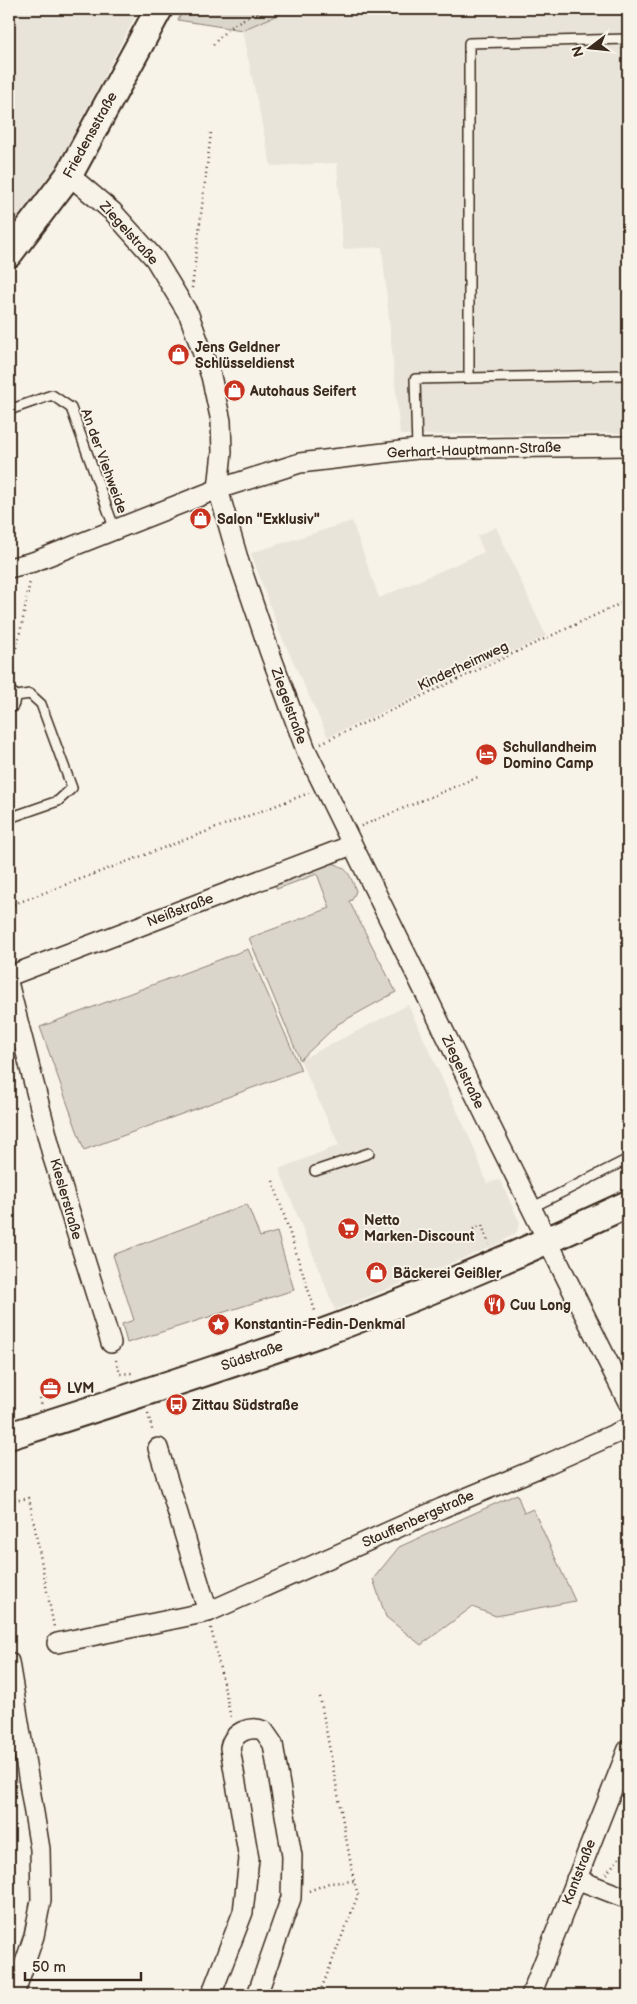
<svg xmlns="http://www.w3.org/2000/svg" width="637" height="2004" viewBox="0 0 637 2004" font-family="'Balsamiq Sans',sans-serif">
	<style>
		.built { fill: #e9e4d9 }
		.green { fill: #dbd6cb; stroke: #8b8074 }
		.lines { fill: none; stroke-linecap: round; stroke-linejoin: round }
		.service-casing { stroke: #3b2a1e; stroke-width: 12 }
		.minor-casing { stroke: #3b2a1e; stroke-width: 22 }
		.secondary-casing { stroke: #3b2a1e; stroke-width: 30 }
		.path { stroke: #3b2a1e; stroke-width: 2.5; stroke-dasharray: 1 4; stroke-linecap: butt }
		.service { stroke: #f7f3e8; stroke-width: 9 }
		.minor { stroke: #f7f3e8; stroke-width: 19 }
		.secondary { stroke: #f7f3e8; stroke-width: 26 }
		.labels { text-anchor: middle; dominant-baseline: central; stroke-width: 4; stroke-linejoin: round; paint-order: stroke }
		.street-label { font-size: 14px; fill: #3b2a1e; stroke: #f7f3e8 }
		.poi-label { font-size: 14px; font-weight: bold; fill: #3b2a1e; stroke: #f7f3e8; text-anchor: start }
	</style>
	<rect width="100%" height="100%" fill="#f7f3e8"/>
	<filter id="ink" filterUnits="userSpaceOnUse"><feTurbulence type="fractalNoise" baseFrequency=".02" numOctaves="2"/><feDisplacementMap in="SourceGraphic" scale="10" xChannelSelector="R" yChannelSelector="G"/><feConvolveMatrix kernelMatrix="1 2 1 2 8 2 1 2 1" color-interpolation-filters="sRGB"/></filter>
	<g filter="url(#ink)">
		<g class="built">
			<polygon points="9,9 139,9 59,163 9,230"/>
			<polygon points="292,9 628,9 628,433 400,435 382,247 343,249 337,163 271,166 242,30"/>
			<polygon points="352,521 379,598 484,552 477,536 496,527 546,636 328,737 279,631 251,553"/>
			<polygon points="408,1005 472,1143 487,1183 500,1180 520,1223 516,1233 496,1245 335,1310 279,1169 339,1145 300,1060"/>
		</g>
		<g class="green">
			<polygon points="184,9 292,9 242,30 178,20"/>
			<path d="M 326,861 C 347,867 349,871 356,891 L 352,900 L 349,901 L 396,992 L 338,1024 L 300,1060 L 249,938 L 330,908 L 317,874 L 277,889 L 273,881 Z"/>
			<polygon points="248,949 301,1070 84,1150 40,1027"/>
			<polygon points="247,1204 260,1237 277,1232 294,1290 127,1343 122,1324 134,1320 113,1255"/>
			<polygon points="517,1494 524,1513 533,1509 575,1601 496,1616 472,1607 421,1645 386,1617 373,1579 399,1547"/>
		</g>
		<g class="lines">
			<defs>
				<g id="service">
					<polyline points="469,378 469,43 628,39"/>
					<polyline points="9,410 52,395 71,408 115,530"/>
					<polyline points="417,449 415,379 628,375"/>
					<polyline points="9,818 58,801 72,788 41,704 30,694 10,697"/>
					<polyline points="315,1171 369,1153"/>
					<polyline points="531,1208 628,1159"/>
				</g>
				<g id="minor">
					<polyline points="69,175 113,212 155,259 189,315 211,376 221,421 222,452 218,489 239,562 270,653 306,750 486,1117 628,1402"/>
					<polyline points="9,568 33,562 218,489 300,463 417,449 628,446"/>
					<polyline points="9,703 10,697"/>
					<polyline points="9,976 352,845"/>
					<polyline points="9,986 53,1158 111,1343"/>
					<polyline points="158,1448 208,1612"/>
					<polyline points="57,1643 208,1612 442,1508 543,1466 628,1428"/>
					<polyline points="9,1662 40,1849 41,1900 34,1936 14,1995"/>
					<polyline points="576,1879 628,1899"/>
					<path d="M 211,1995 L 243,1912 L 249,1859 L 230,1748 C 233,1732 250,1725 264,1731 L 273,1744 L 292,1856 L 291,1898 L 257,1995"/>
					<polyline points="531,1995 628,1749"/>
				</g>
				<g id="secondary">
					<polyline points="9,254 69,175 159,9"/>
					<path d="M 9,1436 C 113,1403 218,1369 321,1333 C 426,1295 528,1250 628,1204"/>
				</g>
			</defs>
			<use href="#service" class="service-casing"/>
			<use href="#minor" class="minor-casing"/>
			<use href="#secondary" class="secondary-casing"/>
			<g class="path">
				<path d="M 213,45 C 232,22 241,20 267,9"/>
				<polyline points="192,288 211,133"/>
				<polyline points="9,677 22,624 30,581"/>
				<polyline points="321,743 628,600"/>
				<polyline points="361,826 478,777"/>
				<polyline points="9,906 309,793"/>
				<polyline points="273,1181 316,1314"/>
				<polyline points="473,1229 482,1225 489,1244"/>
				<polyline points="116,1360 120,1374 132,1373"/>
				<polyline points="40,1398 42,1405"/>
				<polyline points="148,1414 153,1433"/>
				<polyline points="9,1502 29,1498 54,1627"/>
				<polyline points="211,1628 231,1718"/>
				<polyline points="320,1697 354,1881"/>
				<polyline points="606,1874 628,1847"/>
				<polyline points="309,1891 329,1883 354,1881 358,1895 319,1995"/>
			</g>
			<use href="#service" class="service"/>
			<use href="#minor" class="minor"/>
			<use href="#secondary" class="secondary"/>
		</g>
	</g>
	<defs>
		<symbol id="shop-disc" viewBox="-11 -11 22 22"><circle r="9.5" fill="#c8321e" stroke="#f7f3e8"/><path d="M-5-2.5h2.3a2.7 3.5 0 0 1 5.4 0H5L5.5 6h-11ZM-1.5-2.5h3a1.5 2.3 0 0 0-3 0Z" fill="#fff"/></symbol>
		<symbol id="hotel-disc" viewBox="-11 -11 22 22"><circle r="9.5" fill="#c8321e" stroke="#f7f3e8"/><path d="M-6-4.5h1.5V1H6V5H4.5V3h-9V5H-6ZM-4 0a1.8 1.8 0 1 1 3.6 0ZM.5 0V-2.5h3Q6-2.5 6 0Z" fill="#fff"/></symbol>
		<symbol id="supermarket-disc" viewBox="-11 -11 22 22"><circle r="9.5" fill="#c8321e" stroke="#f7f3e8"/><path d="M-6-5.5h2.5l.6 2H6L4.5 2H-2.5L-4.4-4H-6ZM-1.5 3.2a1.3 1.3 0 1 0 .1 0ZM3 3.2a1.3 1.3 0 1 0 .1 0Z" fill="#fff"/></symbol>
		<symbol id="restaurant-disc" viewBox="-11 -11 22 22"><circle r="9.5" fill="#c8321e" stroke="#f7f3e8"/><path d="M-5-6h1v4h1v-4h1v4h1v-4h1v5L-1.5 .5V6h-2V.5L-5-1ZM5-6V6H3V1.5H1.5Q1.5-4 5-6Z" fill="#fff"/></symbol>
		<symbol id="sight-disc" viewBox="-11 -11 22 22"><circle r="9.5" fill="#c8321e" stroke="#f7f3e8"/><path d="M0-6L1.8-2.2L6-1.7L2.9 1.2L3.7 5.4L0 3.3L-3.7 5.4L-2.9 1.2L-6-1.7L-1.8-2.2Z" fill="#fff"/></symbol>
		<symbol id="office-disc" viewBox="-11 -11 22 22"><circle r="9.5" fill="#c8321e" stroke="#f7f3e8"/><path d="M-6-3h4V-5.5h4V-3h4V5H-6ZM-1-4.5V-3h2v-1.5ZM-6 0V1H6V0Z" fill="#fff"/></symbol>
		<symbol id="bus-disc" viewBox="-11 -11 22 22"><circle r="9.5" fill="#c8321e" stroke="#f7f3e8"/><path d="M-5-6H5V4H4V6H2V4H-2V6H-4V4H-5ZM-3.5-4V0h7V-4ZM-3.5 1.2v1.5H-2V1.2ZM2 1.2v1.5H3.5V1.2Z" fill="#fff"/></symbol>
	</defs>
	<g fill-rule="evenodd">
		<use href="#shop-disc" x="166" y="342" width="25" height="25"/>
		<use href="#shop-disc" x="222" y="378" width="25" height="25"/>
		<use href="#shop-disc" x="188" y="506" width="25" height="25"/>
		<use href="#hotel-disc" x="474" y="742" width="25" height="25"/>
		<use href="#supermarket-disc" x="336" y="1216" width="25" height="25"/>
		<use href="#shop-disc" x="364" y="1260" width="25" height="25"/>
		<use href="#restaurant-disc" x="482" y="1292" width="25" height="25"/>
		<use href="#sight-disc" x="206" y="1312" width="25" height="25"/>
		<use href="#office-disc" x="38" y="1376" width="25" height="25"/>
		<use href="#bus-disc" x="164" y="1392" width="25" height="25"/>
	</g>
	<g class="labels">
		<g class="street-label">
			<text transform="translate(90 135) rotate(-61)">Friedensstraße</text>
			<text transform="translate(129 233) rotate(48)">Ziegelstraße</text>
			<text transform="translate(474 450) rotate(-2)">Gerhart-Hauptmann-Straße</text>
			<text transform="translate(104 461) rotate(70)">An der Viehweide</text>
			<text transform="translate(463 666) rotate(-25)">Kinderheimweg</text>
			<text transform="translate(289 706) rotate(70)">Ziegelstraße</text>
			<text transform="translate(180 910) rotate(-21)">Neißstraße</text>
			<text transform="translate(463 1072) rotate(64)">Ziegelstraße</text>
			<text transform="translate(66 1199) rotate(74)">Kieslerstraße</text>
			<text transform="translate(252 1356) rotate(-19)">Südstraße</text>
			<text transform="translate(418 1519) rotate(-24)">Stauffenbergstraße</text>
			<text transform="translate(579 1872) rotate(-69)">Kantstraße</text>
		</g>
		<g class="poi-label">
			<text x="195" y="347">Jens Geldner<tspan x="195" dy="16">Schlüsseldienst</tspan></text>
			<text x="250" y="391">Autohaus Seifert</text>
			<text x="217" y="519">Salon "Exklusiv"</text>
			<text x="503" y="747">Schullandheim<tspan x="503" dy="16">Domino Camp</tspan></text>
			<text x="364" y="1220">Netto<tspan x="364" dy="16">Marken-Discount</tspan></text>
			<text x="393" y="1273">Bäckerei Geißler</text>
			<text x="510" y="1305">Cuu Long</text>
			<text x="234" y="1324">Konstantin-Fedin-Denkmal</text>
			<text x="67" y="1388">LVM</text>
			<text x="192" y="1405">Zittau Südstraße</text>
		</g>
	</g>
	<rect width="637" height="2004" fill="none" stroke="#f7f3e8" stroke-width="30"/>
	<rect x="15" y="15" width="607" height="1974" fill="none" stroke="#3b2a1e" stroke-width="2" filter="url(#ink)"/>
	<g transform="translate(590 48) rotate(254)" stroke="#f7f3e8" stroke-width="4" paint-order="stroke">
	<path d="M0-4L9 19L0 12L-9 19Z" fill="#3b2a1e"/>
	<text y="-8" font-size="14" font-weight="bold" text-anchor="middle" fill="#3b2a1e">N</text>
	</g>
	<path d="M25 1972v8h116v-8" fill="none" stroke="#3b2a1e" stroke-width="2.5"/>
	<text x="32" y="1972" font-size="15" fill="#3b2a1e" stroke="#f7f3e8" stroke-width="4" paint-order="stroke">50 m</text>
</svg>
